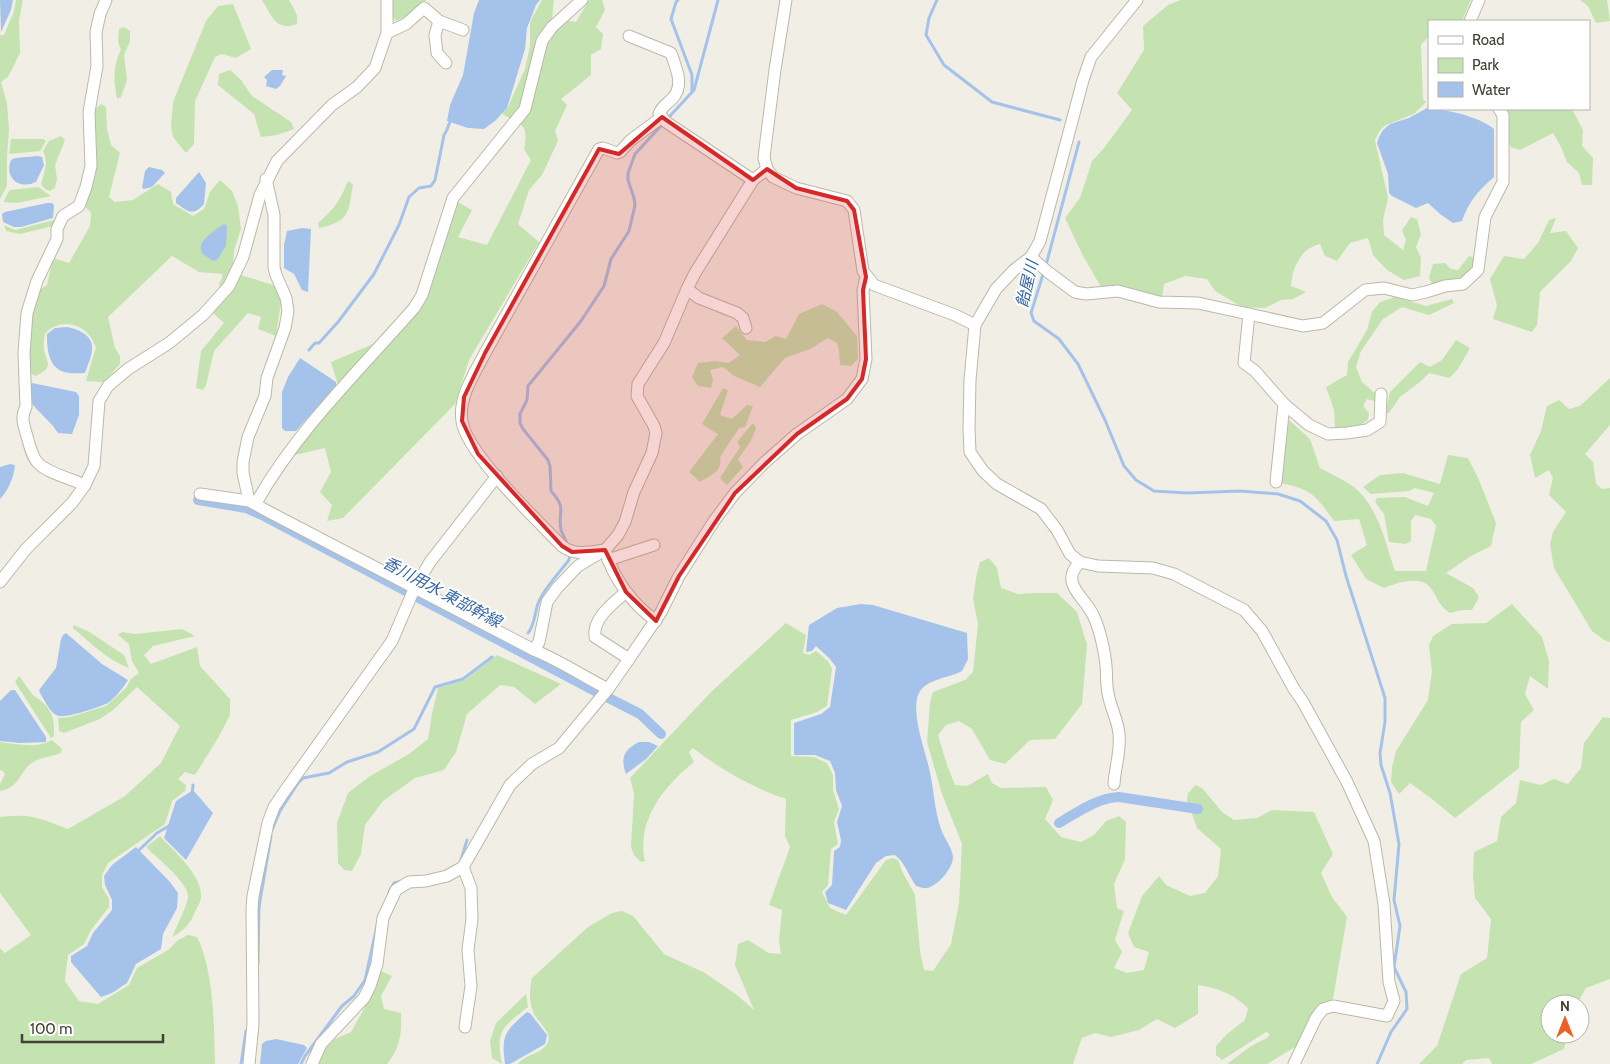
<svg xmlns="http://www.w3.org/2000/svg" width="1610" height="1064" viewBox="0 0 1610 1064" font-family="Cabin,'Noto Sans JP',sans-serif">
	<style>
		.green { fill: #c4e3b0 }
		.water { fill: #a5c3ea }
		.lines { fill: none; stroke-linecap: round; stroke-linejoin: round }
		.stream { stroke: #a5c3ea; stroke-width: 3 }
		.canal { stroke: #a5c3ea; stroke-width: 10 }
		.minor-casing { stroke: #bcb8a8; stroke-width: 13 }
		.minor { stroke: #fff; stroke-width: 11 }
		.marked { fill: #d62828; fill-opacity: 0.2; stroke: #d62828; stroke-width: 4; stroke-linejoin: round }
		.labels { text-anchor: middle; dominant-baseline: central; stroke-width: 4; stroke-linejoin: round; paint-order: stroke }
		.water-label { font-size: 16px; font-style: italic; fill: #3766a6; stroke: #fff }
	</style>
	<rect width="100%" height="100%" fill="#f1efe5"/>
	<g class="green">
		<polygon points="16,0 23,0 19,20 20,53 8,77 1,82 7,104 9,129 7,158 7,186 0,199 0,35 4,35 14,11"/>
		<path d="M 262,0 L 289,0 L 297,15 L 297,24 C 276,32 272,16 262,0 Z"/>
		<path d="M 391,0 L 426,0 C 420,11 407,16 396,21 L 391,13 Z"/>
		<path d="M 542,0 L 554,0 L 552,18 L 576,22 L 589,0 L 602,0 L 605,10 L 596,27 L 603,34 L 601,49 L 591,55 L 591,75 L 561,99 L 567,105 L 555,131 L 558,141 L 542,175 L 529,190 L 518,224 L 539,242 L 469,360 L 455,404 L 343,518 L 327,521 L 332,505 L 320,492 L 331,472 L 325,448 L 295,455 L 308,434 L 341,395 L 331,362 L 385,339 L 414,300 L 437,239 L 456,201 L 472,210 L 458,237 L 487,245 L 531,160 L 524,149 C 529,124 522,125 502,114 L 508,107 L 525,69 L 530,46 L 530,22 Z"/>
		<path d="M 1181,0 L 1471,0 L 1462,21 L 1429,21 L 1429,36 L 1421,45 L 1423,99 L 1426,102 L 1414,114 L 1386,125 L 1380,130 L 1375,140 L 1388,198 L 1383,220 L 1384,235 L 1403,250 L 1406,240 L 1402,230 L 1411,217 L 1417,219 L 1421,234 L 1416,247 L 1421,258 L 1420,276 L 1404,280 L 1387,270 L 1373,255 L 1368,238 L 1350,243 L 1337,261 L 1325,256 L 1320,244 C 1301,248 1292,268 1291,286 L 1306,292 L 1293,299 L 1281,300 L 1265,308 L 1242,307 L 1215,291 L 1207,279 L 1185,276 L 1164,284 L 1162,298 L 1130,290 L 1101,287 L 1082,254 L 1065,218 L 1080,198 L 1092,161 L 1104,148 L 1132,110 L 1117,93 L 1144,50 L 1143,26 L 1168,5 Z"/>
		<polygon points="1580,0 1607,0 1610,21 1596,23 1588,6"/>
		<polygon points="233,4 251,49 236,58 222,54 215,57 195,101 194,144 186,153 173,137 171,126 173,102 206,21 218,6"/>
		<path d="M 124,27 L 130,31 L 130,41 L 124,55 L 127,80 L 121,97 L 117,99 C 114,80 112,68 121,50 L 118,42 L 119,29 Z"/>
		<polygon points="230,70 241,80 252,96 291,122 294,129 277,135 261,137 254,114 218,85 219,74"/>
		<path d="M 101,104 L 106,107 L 107,129 L 111,145 L 120,153 L 109,197 L 115,202 L 133,200 L 158,184 L 171,192 L 173,204 L 193,216 L 204,209 L 210,192 L 220,180 L 232,191 L 238,206 L 241,229 L 234,250 L 233,268 L 221,289 L 219,284 L 222,278 L 222,274 L 199,272 L 172,256 L 108,317 L 115,348 L 120,356 L 120,364 L 104,382 L 86,381 L 96,347 C 94,344 92,339 90,336 C 78,321 57,320 45,334 C 44,339 43,345 44,350 C 48,365 53,367 36,376 L 29,373 C 29,345 31,317 38,291 L 47,285 L 53,258 L 69,263 L 90,226 L 91,213 L 84,205 L 96,174 L 97,151 L 94,110 Z"/>
		<polygon points="1504,109 1572,109 1583,130 1582,146 1593,158 1592,185 1582,185 1579,173 1567,162 1561,147 1553,133 1520,150 1510,147"/>
		<path d="M 61,136 L 65,140 L 55,165 L 57,179 L 55,188 L 50,191 L 45,189 L 41,184 C 44,173 49,162 43,151 L 49,141 Z"/>
		<polygon points="11,139 43,139 46,141 40,151 9,154"/>
		<path d="M 348,181 L 353,184 C 348,212 351,221 319,228 L 318,223 C 334,209 340,201 348,181 Z"/>
		<polygon points="38,187 51,196 17,203 3,202 10,190"/>
		<polygon points="1556,218 1550,233 1566,231 1578,248 1571,261 1540,292 1537,325 1532,332 1493,319 1497,305 1490,279 1504,256 1524,259 1538,243 1549,220"/>
		<polygon points="54,220 53,226 20,234 6,231 4,225 15,230"/>
		<polygon points="1469,256 1475,258 1471,270 1463,281 1432,284 1429,278 1433,264 1445,263 1451,269 1458,270"/>
		<polygon points="241,275 276,286 281,302 276,336 258,329 261,317 248,313 214,351 206,385 203,390 196,388 201,351 224,323 213,313 231,290"/>
		<polygon points="1395,297 1426,306 1452,299 1454,303 1429,315 1402,307 1383,319 1361,351 1356,367 1362,382 1376,394 1377,402 1367,399 1363,406 1369,413 1368,420 1356,428 1335,427 1334,410 1326,387 1347,375 1348,362 1367,330 1372,312 1380,302"/>
		<polygon points="822,304 837,312 857,336 858,359 851,366 840,365 839,351 837,343 828,338 810,349 785,358 760,387 734,376 723,367 710,370 713,379 711,388 698,386 692,377 698,363 715,361 729,363 740,355 722,338 736,326 747,340 765,342 776,336 786,339 799,314"/>
		<polygon points="1456,340 1470,348 1458,369 1449,378 1429,373 1420,382 1400,397 1389,413 1385,413 1390,392 1420,362 1430,367 1442,360"/>
		<polygon points="1610,378 1610,425 1585,454 1593,462 1596,484 1602,489 1610,488 1610,642 1604,640 1592,631 1554,568 1550,544 1553,532 1566,512 1549,495 1553,478 1549,470 1535,478 1530,455 1541,431 1547,406 1559,400 1569,409 1580,406"/>
		<path d="M 723,388 L 728,390 L 720,415 L 732,419 L 747,405 L 753,406 L 745,427 L 739,428 L 720,457 C 723,472 711,475 700,482 L 689,472 L 718,434 L 702,424 Z"/>
		<path d="M 1289,420 L 1310,439 L 1320,468 C 1331,474 1344,480 1354,487 C 1379,508 1385,542 1395,571 L 1426,571 L 1436,526 L 1431,519 L 1415,515 L 1411,521 L 1411,541 L 1406,544 L 1389,542 L 1384,514 L 1375,502 L 1377,498 L 1405,497 L 1428,506 L 1434,493 L 1415,488 L 1409,491 L 1371,494 L 1363,487 L 1380,475 L 1403,473 L 1440,484 L 1448,455 L 1468,458 L 1479,480 L 1496,523 L 1491,546 L 1471,556 L 1446,573 L 1473,588 L 1479,597 L 1472,610 L 1462,610 L 1450,613 C 1438,605 1438,598 1430,587 C 1420,575 1396,583 1384,588 L 1366,579 L 1351,555 L 1367,545 L 1359,519 L 1334,521 C 1316,496 1312,489 1280,483 Z"/>
		<polygon points="753,423 756,428 751,441 738,459 743,467 727,485 720,478 740,447 737,442"/>
		<path d="M 989,558 L 997,568 L 1001,588 L 1018,594 L 1035,593 L 1057,593 L 1077,612 L 1087,645 L 1082,704 L 1055,739 L 1030,740 L 1005,764 L 990,760 L 972,729 L 959,721 L 946,725 L 938,735 L 947,765 L 955,785 L 967,786 L 988,774 L 992,783 L 1001,788 L 1046,787 L 1053,800 L 1045,819 L 1061,837 L 1081,842 L 1094,835 L 1106,821 L 1119,816 L 1126,822 L 1125,859 L 1114,884 L 1117,908 L 1124,911 L 1115,940 L 1122,952 L 1114,968 L 1127,973 L 1144,970 L 1149,952 L 1134,947 L 1128,933 L 1142,896 L 1159,876 L 1166,885 L 1190,896 L 1205,893 L 1218,876 L 1221,849 L 1197,828 L 1187,800 L 1188,793 L 1196,785 L 1203,789 L 1222,812 L 1234,820 L 1257,818 L 1272,810 L 1314,812 L 1333,854 L 1321,873 L 1332,897 L 1347,917 L 1333,999 L 1318,1005 L 1303,1036 L 1295,1047 L 1267,1064 L 1227,1064 L 1251,1046 L 1267,1038 L 1270,1034 L 1266,1032 L 1222,1060 L 1216,1055 L 1216,1046 L 1227,1034 L 1245,1020 L 1248,1008 C 1232,993 1220,989 1198,985 L 1198,1014 L 1175,1028 L 1157,1019 L 1139,1030 L 1111,1037 L 1095,1033 L 1082,1038 L 1073,1064 L 518,1064 C 525,1054 540,1055 547,1044 C 554,1033 539,1024 534,1014 C 529,1003 529,990 532,978 L 588,927 L 612,913 L 622,911 L 633,916 L 664,954 L 705,973 L 737,995 L 754,1010 L 735,965 L 738,944 L 748,940 L 769,953 L 781,954 L 779,941 L 782,910 L 769,905 L 790,847 L 785,836 L 786,799 C 753,788 720,769 693,748 L 689,752 L 694,762 C 664,786 636,821 645,861 L 641,862 L 634,855 L 631,847 L 634,794 L 630,778 L 711,692 L 786,623 L 806,635 L 803,653 L 809,655 L 816,651 L 828,661 L 832,669 L 827,706 L 817,712 L 791,720 L 791,756 L 814,757 L 827,763 L 833,775 L 833,790 L 839,809 L 834,822 L 838,844 L 831,849 L 828,885 L 822,892 L 830,908 L 846,915 L 886,860 L 893,858 L 898,860 L 902,871 L 915,895 L 920,951 L 924,970 L 933,971 L 951,944 L 959,903 L 962,844 L 942,794 L 927,742 L 930,703 L 933,692 L 965,680 L 973,672 L 978,624 L 973,599 L 976,578 L 980,562 Z"/>
		<polygon points="1512,604 1542,637 1549,661 1548,689 1530,676 1525,694 1534,710 1521,722 1519,768 1455,818 1432,799 1410,783 1399,794 1391,782 1392,767 1396,751 1428,700 1432,671 1429,645 1433,636 1452,624 1486,623"/>
		<path d="M 73,625 L 88,631 L 124,655 L 129,668 C 107,660 91,643 73,628 Z"/>
		<path d="M 182,629 L 195,636 L 153,646 L 144,655 L 151,664 L 197,647 L 200,666 L 230,699 L 230,715 L 218,738 L 195,775 L 185,772 L 178,779 L 186,785 L 185,791 L 172,801 L 165,824 L 108,863 L 102,875 L 102,887 L 109,899 L 109,907 L 91,930 L 84,944 L 68,955 L 65,981 L 79,1001 L 98,1004 L 129,985 L 137,968 L 168,950 L 178,940 L 188,935 L 197,937 C 214,970 214,1027 215,1064 L 0,1064 L 0,948 L 5,953 L 31,935 L 0,893 L 0,817 C 32,813 39,818 68,829 L 125,796 L 161,763 L 180,726 L 137,687 L 113,710 L 100,719 L 64,733 L 59,731 L 58,718 L 70,717 L 106,706 L 126,688 L 131,679 L 139,673 L 132,661 L 129,644 L 118,635 L 122,632 L 135,634 Z"/>
		<polygon points="497,655 561,684 535,704 514,687 500,685 467,714 456,752 444,770 415,778 383,801 365,825 361,854 352,871 344,870 338,863 337,823 348,793 370,776 409,754 428,739 432,714 438,688 465,680"/>
		<path d="M 19,676 C 24,682 29,691 34,696 C 51,707 55,716 54,736 L 51,738 L 15,682 Z"/>
		<polygon points="1603,717 1610,718 1610,979 1586,988 1577,1004 1550,1004 1550,1034 1568,1034 1564,1049 1531,1064 1492,1064 1489,1058 1466,1060 1462,1064 1419,1064 1437,1046 1461,974 1487,958 1491,919 1475,898 1473,875 1474,852 1497,841 1501,817 1516,803 1520,780 1541,785 1554,779 1568,784 1581,768 1584,743"/>
		<path d="M 52,740 L 62,749 L 61,753 C 53,756 43,757 35,761 C 19,769 21,788 0,791 L 0,784 L 5,774 L 3,771 L 0,770 L 0,742 C 17,744 37,749 52,740 Z"/>
		<path d="M 160,836 C 173,850 203,876 201,897 C 201,902 197,907 195,912 C 190,924 184,931 172,937 C 176,928 187,906 188,897 C 189,883 156,857 146,847 Z"/>
		<path d="M 381,971 L 392,976 L 381,996 L 384,1009 L 401,1013 C 402,1033 400,1048 387,1064 L 317,1064 L 318,1056 L 335,1039 L 351,1032 L 364,1009 L 369,995 Z"/>
		<path d="M 526,994 L 528,1007 C 503,1027 495,1030 502,1064 L 492,1058 L 490,1041 L 496,1023 Z"/>
	</g>
	<g class="water">
		<polygon points="0,0 13,0 11,10 1,32"/>
		<polygon points="479,0 540,0 536,5 527,28 525,49 507,108 495,121 484,129 468,128 447,121 450,105 463,75 474,13"/>
		<polygon points="272,70 283,70 282,75 286,76 280,86 276,89 266,86 267,80 264,77"/>
		<path d="M 1429,107 L 1429,109 C 1447,109 1480,117 1494,129 L 1494,177 C 1478,191 1469,201 1462,221 L 1453,223 L 1440,214 L 1428,203 L 1416,208 L 1392,196 L 1389,193 L 1388,174 L 1377,143 L 1379,137 L 1383,130 L 1390,124 L 1409,118 Z"/>
		<path d="M 38,156 L 42,157 L 44,165 L 36,182 C 19,190 4,178 11,160 L 15,158 Z"/>
		<polygon points="149,167 162,170 165,173 152,187 144,189 142,188 145,171"/>
		<path d="M 199,172 L 206,183 L 204,204 C 193,217 187,211 176,203 L 176,198 Z"/>
		<polygon points="47,203 52,203 54,205 53,218 21,227 14,227 3,222 2,214 5,212"/>
		<path d="M 224,224 L 227,226 L 226,246 L 217,260 L 213,261 C 209,258 202,255 201,250 C 197,242 217,228 224,224 Z"/>
		<polygon points="302,228 311,229 308,292 302,290 294,274 284,268 284,245 287,231"/>
		<path d="M 66,327 C 77,328 94,336 92,349 C 92,357 87,366 85,373 C 78,373 70,374 64,372 C 48,367 47,348 47,334 L 55,328 Z"/>
		<polygon points="300,358 336,382 336,386 296,431 285,431 282,428 282,392 288,377"/>
		<polygon points="32,383 76,392 79,396 79,415 72,434 58,433 53,426 29,401 28,386"/>
		<path d="M 10,464 L 15,465 C 14,477 8,491 0,499 L 0,467 Z"/>
		<path d="M 861,604 L 873,605 L 967,633 L 968,659 L 962,671 C 949,678 926,679 919,693 C 910,711 925,750 929,768 C 934,788 934,809 941,829 C 944,838 952,847 953,857 C 953,868 938,886 927,888 C 924,889 920,887 916,886 C 909,876 905,863 895,855 L 886,856 L 876,863 L 846,910 L 828,903 L 825,892 L 832,885 L 834,851 L 840,847 L 841,840 L 837,822 L 842,806 L 836,790 L 835,773 L 830,761 L 815,755 L 794,755 L 794,723 L 821,714 L 830,707 L 836,667 L 829,658 L 816,646 L 812,651 L 806,652 L 809,625 L 837,608 Z"/>
		<path d="M 66,633 L 102,664 L 128,680 C 123,688 116,697 108,703 C 99,707 64,720 56,715 C 49,711 44,699 40,693 L 39,690 L 56,668 L 61,639 L 63,635 Z"/>
		<polygon points="11,690 15,690 46,737 46,742 20,743 0,741 0,701"/>
		<path d="M 639,742 L 649,742 L 658,746 L 646,759 L 626,774 C 620,757 624,750 639,742 Z"/>
		<polygon points="193,790 213,813 186,860 164,838 176,801"/>
		<polygon points="136,847 170,882 178,893 177,908 163,934 161,949 136,964 127,983 112,993 101,997 71,962 71,956 87,946 93,933 112,910 112,900 105,885 104,876 112,865"/>
		<path d="M 527,1012 L 530,1013 L 547,1035 L 545,1044 L 510,1064 L 505,1064 C 501,1035 505,1031 527,1012 Z"/>
		<polygon points="276,1039 304,1045 307,1048 298,1064 260,1064 262,1044 266,1041"/>
	</g>
	<g class="lines">
		<g class="stream">
			<polyline points="678,0 676,2 671,19 692,75 692,92"/>
			<polyline points="937,0 929,18 926,35 944,65 992,102 1060,120"/>
			<polyline points="1046,265 1079,142"/>
			<polyline points="1044,271 1031,313 1034,321 1059,339 1078,364 1105,420 1124,466 1136,480 1154,491 1187,493 1240,491 1278,494 1300,501 1326,521 1337,540 1346,576 1385,698 1385,722 1380,753 1381,765 1390,793 1399,844 1394,900 1400,926 1394,967 1406,992 1407,1009 1391,1032 1377,1064"/>
			<path d="M 309,350 L 315,343 L 319,343 L 338,322 L 374,274 L 399,225 L 409,197 L 419,188 L 431,186 L 435,180 L 444,135 C 448,130 448,124 452,118"/>
			<path d="M 568,546 C 566,541 563,535 561,530 C 557,510 568,510 551,491 L 550,466 L 548,460 L 523,429 L 520,423 L 520,414 L 527,400 L 528,386 L 581,321 L 604,286 L 611,259 L 629,231 L 635,205 L 634,198 L 628,180 L 628,173 L 635,154 L 694,90 L 718,0"/>
			<path d="M 528,633 C 536,624 534,610 540,599 C 547,585 559,573 569,560 L 570,554"/>
			<polyline points="192,794 193,785"/>
			<polyline points="272,830 280,811 298,783 303,778 329,773 347,762 378,752 414,729 435,687 463,679 492,657"/>
			<polyline points="137,852 157,833 169,826"/>
			<polyline points="461,860 467,840"/>
			<polyline points="389,892 394,883 402,881"/>
			<polyline points="258,964 259,907 271,836"/>
			<polyline points="241,1064 246,1031"/>
			<polyline points="301,1064 305,1056 342,1006 354,996 365,980 378,921"/>
		</g>
		<g class="canal">
			<polyline points="198,500 246,508 264,516 595,691 640,714 661,734"/>
			<path d="M 1059,823 C 1078,812 1097,798 1119,797 L 1198,809"/>
		</g>
		<defs>
			<g id="minor">
				<polyline points="786,0 775,70 766,141 764,158 767,169 773,177 796,188 847,201 854,210 863,271 874,285 955,315 975,325"/>
				<polyline points="1137,0 1091,57 1083,80 1040,241 1031,257 1014,270 996,289 975,325 970,380 969,429 970,452 983,471 997,484 1041,509 1057,530 1070,554 1080,562 1098,566 1153,568 1174,574 1244,610 1262,631 1294,689 1303,702 1347,782 1374,841 1384,904 1389,982 1394,1001 1387,1016 1333,1006 1323,1009 1316,1018 1294,1064"/>
				<polyline points="439,21 435,35 437,53 446,63"/>
				<polyline points="1470,21 1479,0"/>
				<polyline points="387,33 406,24 424,8 439,21 463,30"/>
				<path d="M 629,36 L 671,53 C 676,68 685,86 672,99 C 666,105 662,106 659,114 L 666,122 L 753,180"/>
				<polyline points="1031,257 1048,272 1075,292 1086,294 1118,291 1159,302 1198,303 1303,326 1323,323 1365,290 1384,288 1412,295 1426,292 1445,286 1463,284 1478,270 1485,217 1503,182 1503,115 1499,109"/>
				<polyline points="687,289 699,298 737,313 743,318 746,328"/>
				<polyline points="1249,314 1244,363 1255,371 1284,404 1309,425 1328,434 1347,433 1367,430 1380,422 1381,394"/>
				<polyline points="1276,482 1284,404"/>
				<path d="M 85,485 C 72,479 47,473 38,463 C 31,456 29,442 26,433 C 23,423 21,416 26,407 L 24,353 L 27,313 L 37,281 L 57,239 L 57,229 L 63,216 L 79,206 L 86,187 L 91,166 L 89,112 L 97,66 L 96,32 L 100,14 L 106,0"/>
				<path d="M 200,494 L 249,501 L 271,513 L 534,650 C 560,661 583,676 608,689"/>
				<polyline points="249,501 243,473 243,462 248,437 265,396 267,378 285,328 288,311 286,298 276,275 274,267 274,215 266,179"/>
				<path d="M 256,503 C 297,430 359,371 414,308 L 422,295 L 453,198 L 525,109 L 542,41 L 552,27 L 582,0"/>
				<path d="M 605,550 C 590,552 574,556 562,546 C 537,520 466,453 462,421 C 458,397 475,373 485,353 L 599,149 L 603,148 L 617,153 L 620,152 L 631,140 L 662,117"/>
				<path d="M 605,550 C 613,578 632,604 656,621"/>
				<polyline points="608,560 654,545"/>
				<path d="M 1080,562 C 1058,584 1086,597 1094,617 C 1100,630 1105,653 1106,666 C 1107,675 1106,684 1108,693 C 1110,707 1118,720 1119,734 C 1121,751 1115,767 1114,784"/>
				<polyline points="0,582 26,549 72,503 85,485 94,466 99,401 108,386 128,369 169,343 203,315 229,286 243,257 260,195 277,161 332,105 357,87 375,68 387,33 387,0"/>
				<path d="M 626,592 C 613,603 592,619 595,637 L 629,659"/>
				<polyline points="534,650 539,642 547,602 557,588 578,566 605,550 618,535 625,522 634,492 652,453 656,433 654,426 637,396 638,384 664,343 687,289 695,273 753,180 767,169"/>
				<polyline points="463,867 471,888 472,919 468,950 471,986 465,1027"/>
				<polyline points="249,1064 253,1024 252,909 253,896 268,823 274,807 284,792 392,641 415,587 430,562 497,476"/>
				<polyline points="312,1064 321,1044 364,998 370,986 377,964 383,918 396,890 409,882 426,881 447,876 463,867 510,785 532,764 559,748 608,689 629,659 661,612 679,576 714,521 735,493 764,463 797,434 847,399 862,379 866,359 863,290 866,277"/>
			</g>
		</defs>
		<use href="#minor" class="minor-casing"/>
		<use href="#minor" class="minor"/>
	</g>
	<path class="marked" d="M 662,117 L 753,180 L 767,169 L 796,188 L 847,201 L 854,210 L 866,277 L 863,290 L 866,359 L 862,379 L 847,399 L 797,434 L 735,493 L 679,576 L 656,621 L 626,592 L 605,550 L 572,552 L 562,546 L 478,454 L 462,421 L 464,397 L 485,353 L 599,149 L 619,154 Z"/>
	<g class="labels">
		<g class="water-label">
			<text transform="translate(1027 284) rotate(-77)">飴屋川</text>
			<text transform="translate(442 592) rotate(28)">香川用水 東部幹線</text>
		</g>
	</g>
	<rect x="1428" y="20" width="162" height="90" fill="#ffffff" stroke="#b4b3ae"/>
	<rect x="1438" y="36" width="25" height="8" fill="#ffffff" stroke="#b4b3ae"/>
	<text x="1472" y="45" font-size="15" fill="#434035">Road</text>
	<rect x="1438" y="58" width="25" height="15" fill="#c4e3b0" stroke="#b4b3ae"/>
	<text x="1472" y="70" font-size="15" fill="#434035">Park</text>
	<rect x="1438" y="82" width="25" height="15" fill="#a5c3ea" stroke="#b4b3ae"/>
	<text x="1472" y="95" font-size="15" fill="#434035">Water</text>
	<g transform="translate(1565 1019)"><circle r="24" fill="#ffffff" stroke="#b4b3ae"/>
	<path d="M0-4L9 19L0 12L-9 19Z" fill="#e96124"/>
	<text y="-8" font-size="14" font-weight="bold" text-anchor="middle" fill="#434035">N</text>
	</g>
	<path d="M22 1034v8h141v-8" fill="none" stroke="#434035" stroke-width="2.5"/>
	<text x="30" y="1034" font-size="15" fill="#434035" stroke="#ffffff" stroke-width="4" paint-order="stroke">100 m</text>
</svg>
